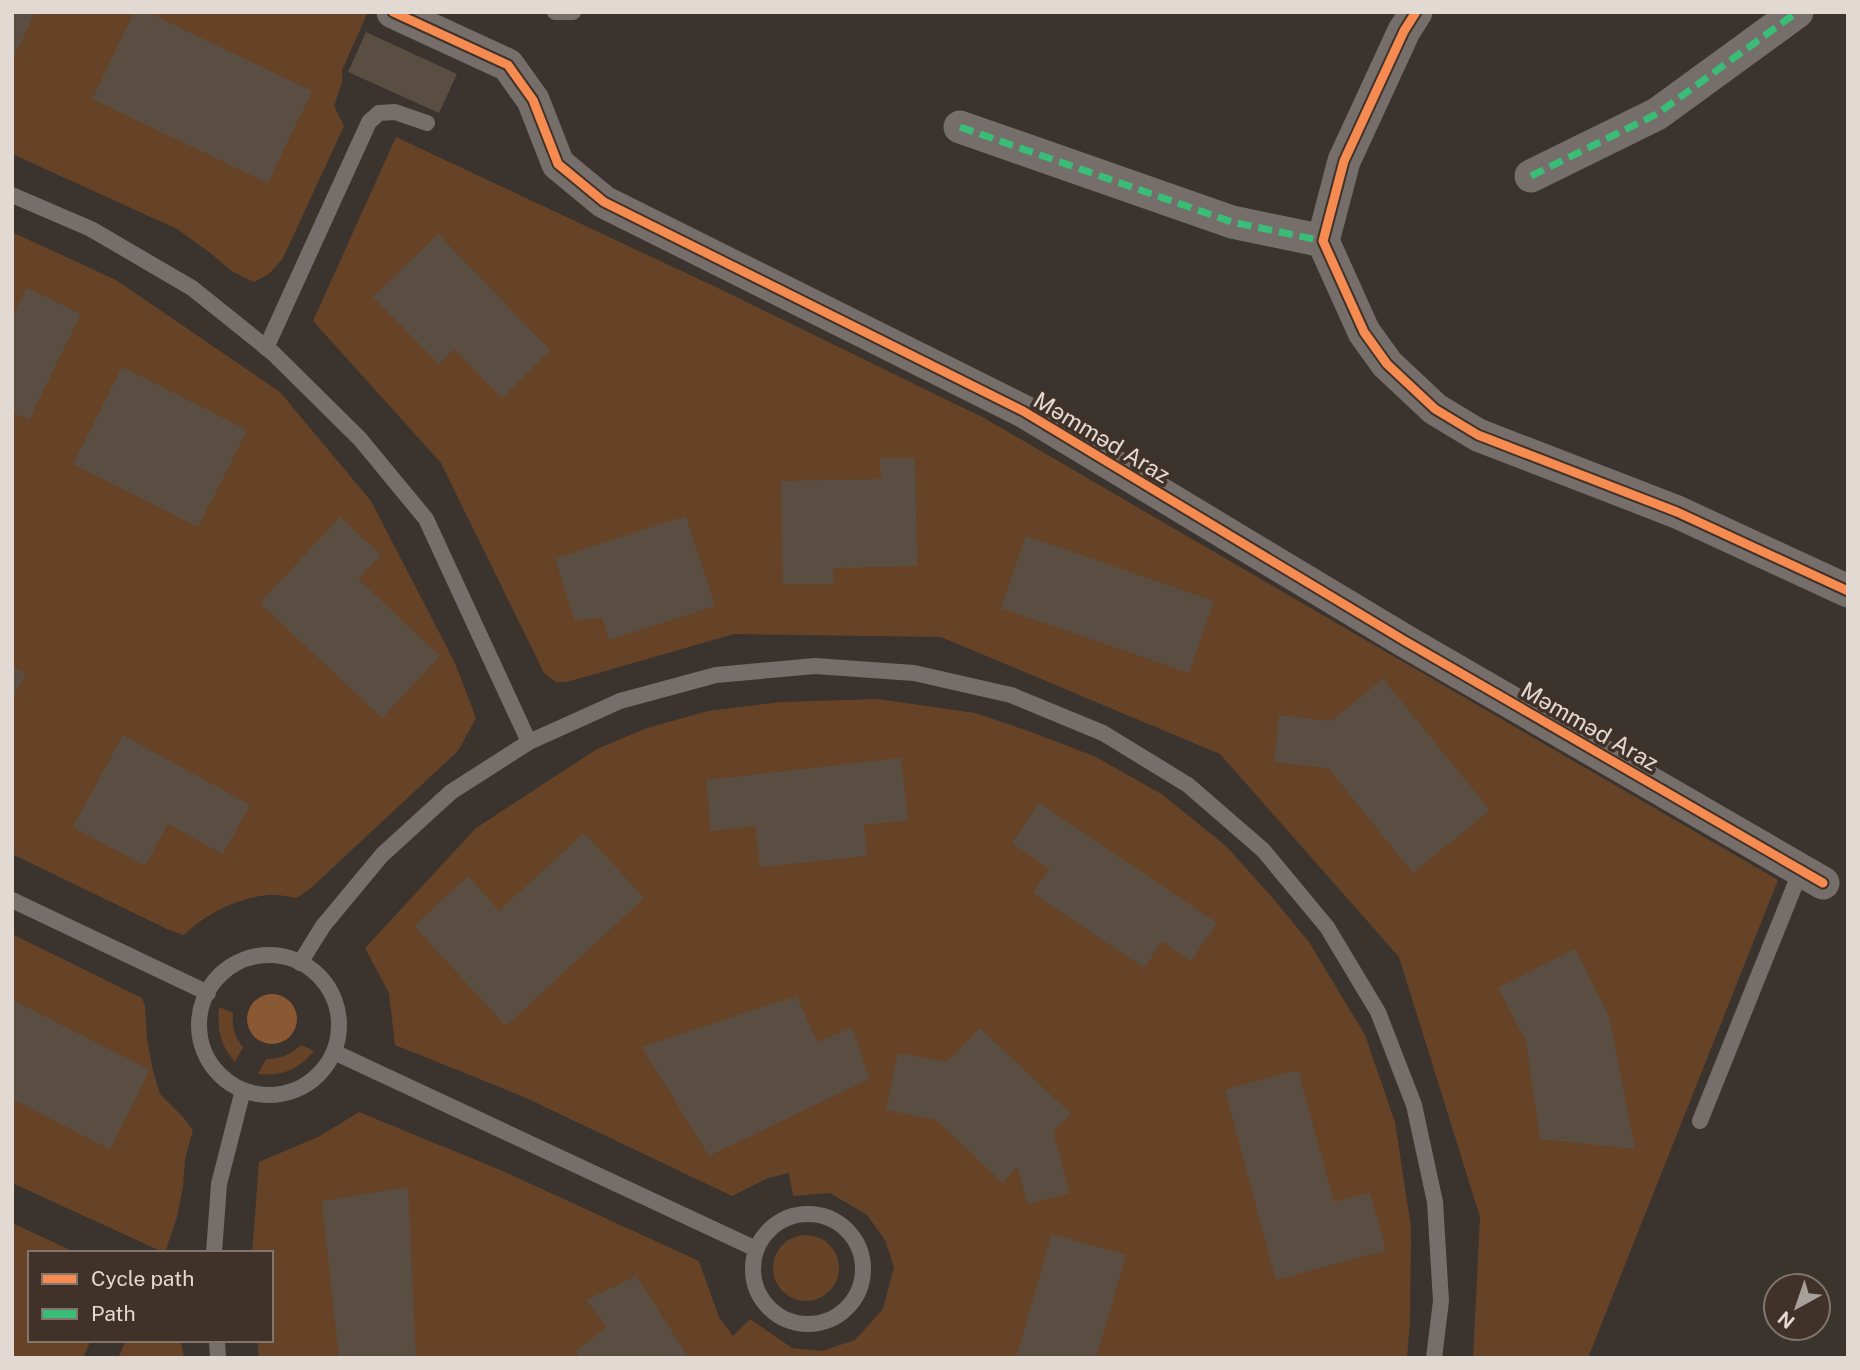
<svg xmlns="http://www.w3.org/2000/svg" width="1860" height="1370" viewBox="0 0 1860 1370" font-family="'Public Sans',sans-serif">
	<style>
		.green { fill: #664326 }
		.water { fill: #8a5832 }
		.building { fill: #5a4e42 }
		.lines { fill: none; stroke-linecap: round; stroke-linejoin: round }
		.lane { stroke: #756e6a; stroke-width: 16 }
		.street { stroke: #756e6a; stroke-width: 33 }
		.quiet { stroke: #3abd76; stroke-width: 7; stroke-dasharray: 14 7; stroke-linecap: butt }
		.cycleway-casing { stroke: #403228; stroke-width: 13 }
		.cycleway { stroke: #f68b52; stroke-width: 9 }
		.labels { text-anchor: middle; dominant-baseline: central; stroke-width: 7; stroke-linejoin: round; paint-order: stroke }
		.street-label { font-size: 23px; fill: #e2d9d3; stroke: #403228 }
	</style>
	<rect width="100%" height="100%" fill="#3a332e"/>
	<g class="green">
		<polygon points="12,12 368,12 342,70 342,83 334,106 344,126 283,258 269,274 254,282 233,272 209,252 177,229 12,154"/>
		<polygon points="396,137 722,290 984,418 1778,880 1588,1358 1473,1358 1480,1217 1399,957 1220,754 941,637 734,634 567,682 556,682 544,673 441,463 313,321"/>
		<path d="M 12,232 L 116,280 L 280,392 L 371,501 L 455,663 L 476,718 L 458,751 L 311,888 L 297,898 C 288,897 278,894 269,895 C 239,897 205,914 184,935 L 169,930 L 12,854 Z"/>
		<polygon points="878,699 975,713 1034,733 1096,757 1163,795 1227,847 1271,896 1309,942 1365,1035 1395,1122 1411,1227 1410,1321 1407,1358 259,1358 257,1340 271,1340 271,1253 252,1253 259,1162 320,1136 359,1112 505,1172 699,1261 719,1317 733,1336 750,1319 792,1348 822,1351 855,1340 883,1309 894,1267 885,1240 867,1215 830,1193 793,1196 789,1173 768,1178 732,1196 524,1097 395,1045 389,993 365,948 476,828 597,749 647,728 708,711 781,702"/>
		<polygon points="12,934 142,998 145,1006 147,1039 153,1071 160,1094 183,1117 193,1130 185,1159 183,1187 177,1217 165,1253 12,1183"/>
		<path d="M 219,1007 L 233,1013 C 232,1027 234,1037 243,1047 L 235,1062 C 220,1045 217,1030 219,1007 Z"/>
		<path d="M 301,1045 L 314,1051 C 299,1069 282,1077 258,1074 L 266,1059 C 281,1059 290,1055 301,1045 Z"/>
		<polygon points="12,1223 77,1253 30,1253 30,1340 91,1340 83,1358 12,1358"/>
		<circle cx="806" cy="1268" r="33"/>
		<polygon points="126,1340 181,1340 184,1358 118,1358"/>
	</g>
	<circle class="water" cx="272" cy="1019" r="25"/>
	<g class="building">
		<polygon points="12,12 35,12 12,61"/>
		<polygon points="134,12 147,12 312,91 268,183 92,99"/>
		<polygon points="366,32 457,74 439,113 348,72"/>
		<polygon points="438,234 550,350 502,398 454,349 439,364 373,297"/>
		<polygon points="27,288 81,314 29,420 12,412 12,317"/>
		<polygon points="122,367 247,430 198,527 73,464"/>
		<polygon points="880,458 915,458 917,566 833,568 834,584 783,584 781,481 881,479"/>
		<polygon points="686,516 715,606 609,640 602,618 575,620 555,559"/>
		<polygon points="340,517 381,555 358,579 440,656 382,718 260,603"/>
		<polygon points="1026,536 1214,601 1189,673 1001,608"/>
		<polygon points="12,667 26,673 12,700"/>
		<polygon points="1383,679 1490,810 1413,873 1328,768 1274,762 1279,715 1331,721"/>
		<polygon points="123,735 250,805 223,854 168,824 145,866 73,827"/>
		<polygon points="901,758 908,820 864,825 867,856 760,867 755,826 711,831 706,780"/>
		<polygon points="1039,803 1217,923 1191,961 1162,941 1144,968 1033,893 1050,869 1012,843"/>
		<polygon points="584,833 644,898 506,1026 414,926 468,876 499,911"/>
		<polygon points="1575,949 1609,1016 1635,1149 1540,1139 1526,1041 1498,988"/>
		<polygon points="797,996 817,1042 852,1028 869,1079 709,1156 642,1047"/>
		<polygon points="12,1000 150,1070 110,1149 12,1099"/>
		<polygon points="980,1028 1071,1114 1053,1132 1070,1193 1028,1204 1017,1167 1003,1183 936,1120 886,1110 898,1053 947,1062"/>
		<polygon points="1298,1070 1334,1202 1370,1193 1386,1250 1276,1280 1225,1090"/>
		<polygon points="408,1187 416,1358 339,1358 322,1201"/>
		<polygon points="1052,1234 1126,1255 1096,1358 1016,1358"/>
		<polygon points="636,1276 689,1358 580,1358 576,1351 607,1327 586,1300"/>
	</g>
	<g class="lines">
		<g class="lane">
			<polyline points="555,12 573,12"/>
			<polyline points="12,195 91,229 192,288 273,353 360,439 426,519 529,742"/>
			<polyline points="266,348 369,122 379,113 395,112 427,123"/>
			<polyline points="12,900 208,993"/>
			<circle cx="269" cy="1025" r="70"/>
			<polyline points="300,963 323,926 382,855 451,792 529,742 620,701 716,675 815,666 914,673 1011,695 1103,733 1188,785 1263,850 1327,927 1378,1012 1414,1105 1435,1202 1441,1301 1434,1358"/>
			<polyline points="334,1052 756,1249"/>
			<polyline points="1700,1121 1801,870"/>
			<circle cx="808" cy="1269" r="55"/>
			<polyline points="214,1253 219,1184 243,1090"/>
			<polyline points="217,1340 218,1358"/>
		</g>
		<g class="street">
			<polyline points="393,12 508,65 533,100 558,164 604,202 1023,411 1405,641 1823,883"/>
			<polyline points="1416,12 1404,31 1344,161 1323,241 1364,332 1387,364 1435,409 1478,435 1677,512 1848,591"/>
			<polyline points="960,127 1232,222 1323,241"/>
			<polyline points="1531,176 1657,114 1797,12"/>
		</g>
		<g class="quiet">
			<polyline points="960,127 1232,222 1323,241"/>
			<polyline points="1531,176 1657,114 1797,12"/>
		</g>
		<defs>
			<g id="cycleway">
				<polyline points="393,12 508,65 533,100 558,164 604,202 1023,411 1405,641 1823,883"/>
				<polyline points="1416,12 1404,31 1344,161 1323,241 1364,332 1387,364 1435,409 1478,435 1677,512 1848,591"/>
			</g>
		</defs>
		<use href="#cycleway" class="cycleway-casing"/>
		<use href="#cycleway" class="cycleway"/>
	</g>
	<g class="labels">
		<g class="street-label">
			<text transform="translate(1102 437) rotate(31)">Məmməd Araz</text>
			<text transform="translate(1590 726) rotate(30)">Məmməd Araz</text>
		</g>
	</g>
	<rect width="1860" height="1370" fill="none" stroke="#e2d9d3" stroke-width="28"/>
	<rect x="28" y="1251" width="245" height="91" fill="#403228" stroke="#81756c" stroke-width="2"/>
	<rect x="42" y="1274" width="35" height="10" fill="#f68b52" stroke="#81756c" stroke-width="2"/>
	<text x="91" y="1286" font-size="21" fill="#e2d9d3">Cycle path</text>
	<rect x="42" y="1309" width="35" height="10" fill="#3abd76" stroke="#81756c" stroke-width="2"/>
	<text x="91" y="1321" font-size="21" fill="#e2d9d3">Path</text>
	<g transform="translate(1797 1307) rotate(220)"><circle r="33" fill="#403228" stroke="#81756c" stroke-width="2"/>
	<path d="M0-5L12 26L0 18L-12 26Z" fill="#a79f99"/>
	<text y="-10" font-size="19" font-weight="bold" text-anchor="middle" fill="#e2d9d3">N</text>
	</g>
</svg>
